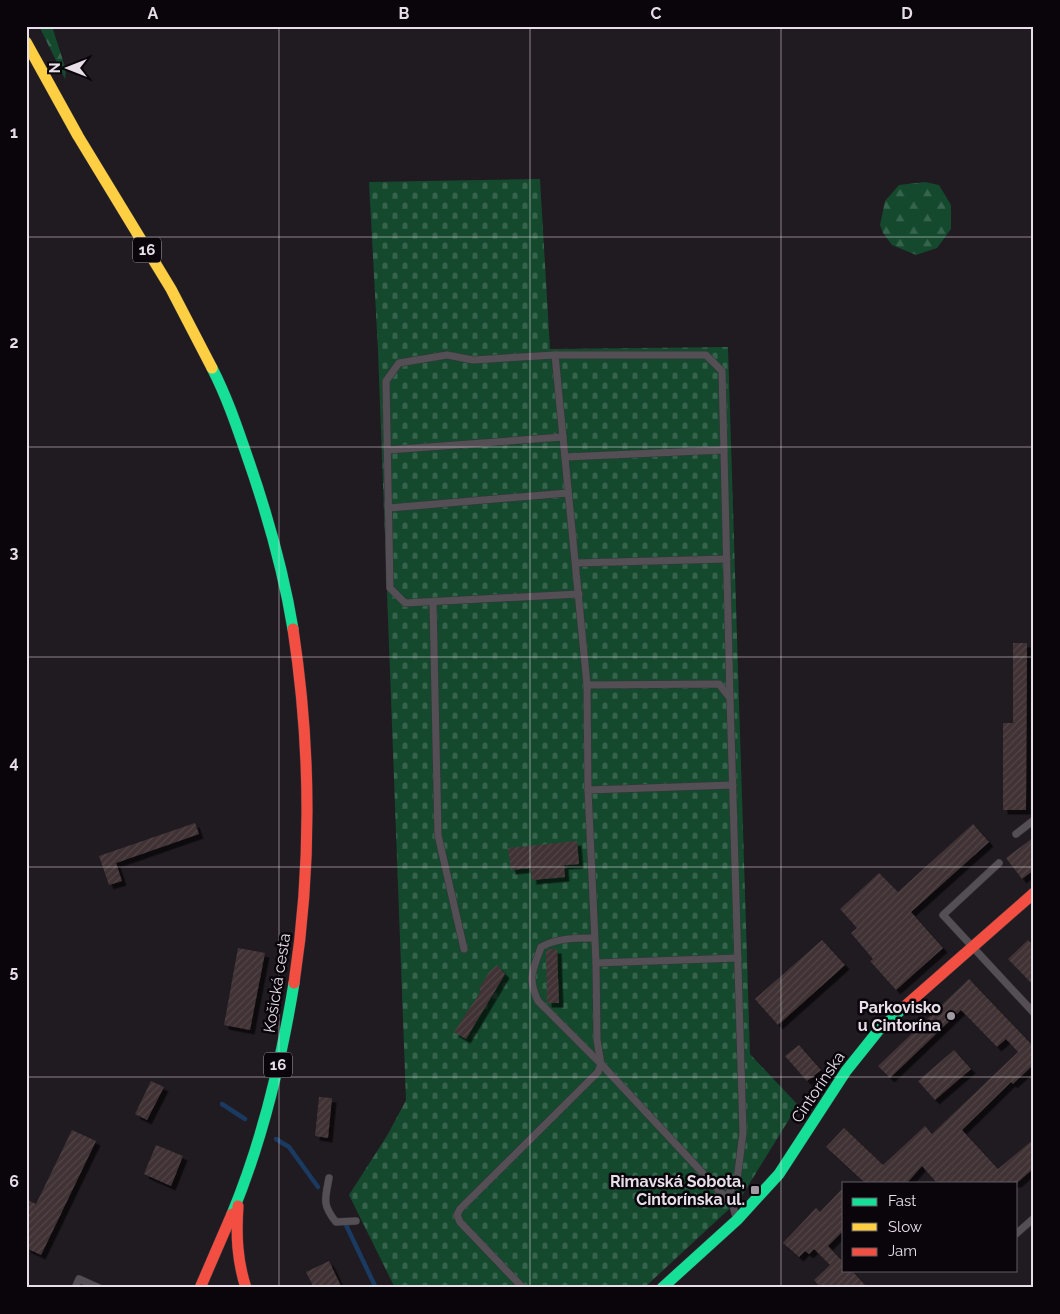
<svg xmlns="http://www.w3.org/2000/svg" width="1060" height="1314" viewBox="0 0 1060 1314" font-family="Raleway,sans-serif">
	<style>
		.forest { fill: url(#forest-firs) }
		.cemetery { fill: url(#cemetery-stones) }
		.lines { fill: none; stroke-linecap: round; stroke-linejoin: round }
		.stream { stroke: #1a3a61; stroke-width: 4.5 }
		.building { fill: url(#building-hatch); filter: url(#shadow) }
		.lane-casing { stroke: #39343a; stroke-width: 8 }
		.fast-casing { stroke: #39343a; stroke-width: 12 }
		.slow-casing { stroke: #39343a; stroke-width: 12 }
		.jam-casing { stroke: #39343a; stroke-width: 12 }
		.lane { stroke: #544f55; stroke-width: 7 }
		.fast { stroke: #16e098; stroke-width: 11 }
		.slow { stroke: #ffcf43; stroke-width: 11 }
		.jam { stroke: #f24e42; stroke-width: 11 }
		.grid { fill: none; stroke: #e6dfe8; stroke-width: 1; stroke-opacity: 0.55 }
		.poi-dot { fill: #a19aa2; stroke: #09050a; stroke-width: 2 }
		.labels { text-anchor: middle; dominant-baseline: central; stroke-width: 5; stroke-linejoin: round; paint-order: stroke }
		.shield { fill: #09050a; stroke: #a49ea5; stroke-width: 1 }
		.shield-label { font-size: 15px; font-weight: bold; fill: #e6dfe8 }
		.street-label { font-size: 16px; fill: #e6dfe8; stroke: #09050a }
		.poi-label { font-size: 16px; font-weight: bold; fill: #e6dfe8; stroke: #09050a; text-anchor: end }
		.neatline { fill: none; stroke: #e6dfe8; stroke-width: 2 }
		.grid-label { font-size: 16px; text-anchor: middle; font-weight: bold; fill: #e6dfe8 }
	</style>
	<defs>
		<pattern id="forest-firs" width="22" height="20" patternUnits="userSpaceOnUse" patternTransform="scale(1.25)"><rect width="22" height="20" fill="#14492e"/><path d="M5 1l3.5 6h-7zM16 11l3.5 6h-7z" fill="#36634c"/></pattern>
		<pattern id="cemetery-stones" width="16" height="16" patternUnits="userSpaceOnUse" patternTransform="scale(1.25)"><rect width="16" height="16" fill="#14492e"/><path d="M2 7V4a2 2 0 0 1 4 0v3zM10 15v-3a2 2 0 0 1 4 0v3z" fill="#36634c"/></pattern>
		<pattern id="building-hatch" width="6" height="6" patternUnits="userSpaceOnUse" patternTransform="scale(1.25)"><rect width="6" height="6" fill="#403234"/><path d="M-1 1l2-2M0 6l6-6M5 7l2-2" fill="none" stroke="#524648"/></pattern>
		<filter id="shadow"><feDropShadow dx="4.5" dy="4.5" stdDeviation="0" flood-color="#0009"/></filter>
	</defs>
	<rect width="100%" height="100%" fill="#201a21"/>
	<g class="forest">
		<polygon points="39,26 52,26 66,70 65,79"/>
		<polygon points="925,182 939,185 951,205 951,229 937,248 916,255 892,245 883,233 880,225 885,201 899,185"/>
	</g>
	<polygon class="cemetery" points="540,179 550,349 728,347 750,1054 798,1105 740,1199 644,1288 395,1288 349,1195 388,1134 406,1100 378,351 369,182"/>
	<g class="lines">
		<g class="stream">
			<polyline points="222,1104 245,1119"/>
			<polyline points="276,1139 289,1147 318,1187"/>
			<polyline points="346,1225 376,1288"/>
		</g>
	</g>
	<g class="building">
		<polygon points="1013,643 1027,643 1026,810 1003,810 1003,723 1013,723"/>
		<polygon points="195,823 199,834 116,863 122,881 109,885 99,856"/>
		<polygon points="973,824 989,842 911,912 943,948 896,990 870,961 873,959 851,933 857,928 840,909 879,873 898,892"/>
		<polygon points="1034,837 1034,870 1022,879 1006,858"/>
		<polygon points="577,841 579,864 564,865 565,877 532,880 531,868 511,870 508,848"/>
		<polygon points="822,940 845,965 778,1025 755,999"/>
		<polygon points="1028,940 1034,946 1034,986 1008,959"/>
		<polygon points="238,948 265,953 250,1030 224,1025"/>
		<polygon points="550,949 557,949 559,1003 547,1003 546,951"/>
		<polygon points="497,965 505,974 466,1039 454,1032 481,991 479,989 489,972"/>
		<polygon points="969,979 1034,1047 1034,1064 1013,1084 1011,1082 962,1130 998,1169 1034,1139 1034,1168 1017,1183 937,1183 922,1166 907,1183 865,1183 826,1147 844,1128 883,1165 925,1126 932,1134 1018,1052 1006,1039 997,1047 961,1010 890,1078 878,1066"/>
		<polygon points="799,1045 821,1070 807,1081 785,1056"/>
		<polygon points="954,1050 971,1069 935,1100 918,1081"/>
		<polygon points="151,1081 164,1087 147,1120 135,1114"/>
		<polygon points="319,1097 332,1098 328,1138 315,1136"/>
		<polygon points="72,1130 96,1141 41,1255 26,1248 26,1199 36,1204"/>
		<polygon points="156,1145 183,1156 171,1186 144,1174"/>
		<polygon points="844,1187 844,1230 828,1246 844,1263 844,1270 851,1270 868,1288 821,1288 814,1280 830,1265 814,1249 809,1254 805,1251 799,1257 783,1243 816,1208 820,1212"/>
		<polygon points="329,1261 342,1288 314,1288 306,1272"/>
	</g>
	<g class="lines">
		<defs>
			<g id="lane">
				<polyline points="555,355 587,685 588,790 596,963 597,1040 601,1064 726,1198 733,1206 736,1217"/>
				<polyline points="388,450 563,437"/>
				<polyline points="565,457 724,450"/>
				<polyline points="389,508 568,493"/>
				<polyline points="576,563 727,559"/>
				<polyline points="579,594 405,603 390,588 386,381 399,363 447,355 473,360 555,355 706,355 722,371 730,698"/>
				<polyline points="433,602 438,835 464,949"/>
				<polyline points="587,685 719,684 730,698 743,1133 737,1180 726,1198"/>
				<polyline points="588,790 733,785"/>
				<polyline points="1016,834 1034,820"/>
				<polyline points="999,863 943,915 1034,1013"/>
				<polyline points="596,963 738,958"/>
				<path d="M 329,1178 C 325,1199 322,1205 336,1222 L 356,1221"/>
				<polyline points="1016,1234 1034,1218"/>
				<polyline points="75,1288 79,1279 99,1288"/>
				<path d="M 523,1288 L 460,1222 L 457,1215 L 460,1209 L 598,1072 L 601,1064 L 538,1001 C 527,978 533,970 541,947 C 557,938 575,938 594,938"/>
			</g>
			<g id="fast">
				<path d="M 212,368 C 226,395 236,424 246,453 C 266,510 283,568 293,629"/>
				<path d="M 232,1214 C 263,1139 281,1063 294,983"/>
				<polyline points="662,1288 737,1220 779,1174 846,1071 878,1031 903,1008"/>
			</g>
			<polyline id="slow" points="26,42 78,136 171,289 212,368"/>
			<g id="jam">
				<path d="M 293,629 C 311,747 312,865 294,983"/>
				<polyline points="903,1008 1034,893"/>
				<path d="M 238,1206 C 236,1235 237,1260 246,1288"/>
				<polyline points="200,1288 232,1214"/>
			</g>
		</defs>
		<use href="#lane" class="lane-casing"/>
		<use href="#fast" class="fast-casing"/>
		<use href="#slow" class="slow-casing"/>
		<use href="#jam" class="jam-casing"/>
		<use href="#lane" class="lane"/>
		<use href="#fast" class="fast"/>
		<use href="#slow" class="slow"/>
		<use href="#jam" class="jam"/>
	</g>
	<path class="grid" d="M 279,26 L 279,1288M 530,26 L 530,1288M 781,26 L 781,1288M 26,237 L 1034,237M 26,447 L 1034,447M 26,657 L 1034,657M 26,867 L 1034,867M 26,1077 L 1034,1077"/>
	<g class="poi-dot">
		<circle cx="951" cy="1016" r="5"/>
		<rect x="750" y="1185" width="10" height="10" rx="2.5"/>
	</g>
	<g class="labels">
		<g class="shield">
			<rect x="133" y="237.5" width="28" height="25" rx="4"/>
			<rect x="264" y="1052.5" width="28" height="25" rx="4"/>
		</g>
		<g class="shield-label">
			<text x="147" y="250">16</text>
			<text x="278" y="1065">16</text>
		</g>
		<g class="street-label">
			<text transform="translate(277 983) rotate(-81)">Košická cesta</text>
			<text transform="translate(818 1087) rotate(-56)">Cintorínska</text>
		</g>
		<g class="poi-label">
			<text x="941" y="1007">Parkovisko<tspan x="941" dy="18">u Cintorína</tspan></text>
			<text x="745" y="1181">Rimavská Sobota,<tspan x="745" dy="18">Cintorínska ul.</tspan></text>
		</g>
	</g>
	<rect width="1060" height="1314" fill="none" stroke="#09050a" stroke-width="55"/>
	<rect x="842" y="1182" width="175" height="90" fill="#09050a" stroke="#615c63"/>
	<rect x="852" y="1198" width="25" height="8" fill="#16e098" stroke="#615c63"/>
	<text x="888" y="1206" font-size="15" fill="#e6dfe8">Fast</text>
	<rect x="852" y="1223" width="25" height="8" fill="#ffcf43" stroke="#615c63"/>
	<text x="888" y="1232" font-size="15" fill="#e6dfe8">Slow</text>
	<rect x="852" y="1248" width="25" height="8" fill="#f24e42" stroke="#615c63"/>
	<text x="888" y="1256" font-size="15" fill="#e6dfe8">Jam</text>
	<g transform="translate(68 68) rotate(270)" stroke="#09050a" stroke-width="4" paint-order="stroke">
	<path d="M0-4L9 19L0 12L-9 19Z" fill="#e6dfe8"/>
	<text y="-8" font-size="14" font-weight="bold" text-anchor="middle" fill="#e6dfe8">N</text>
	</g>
	<rect x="28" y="28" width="1004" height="1258" class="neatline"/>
	<g class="grid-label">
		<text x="153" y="19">A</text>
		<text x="404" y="19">B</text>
		<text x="656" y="19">C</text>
		<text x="907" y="19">D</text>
		<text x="14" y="138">1</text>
		<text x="14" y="348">2</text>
		<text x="14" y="558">3</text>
		<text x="14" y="768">4</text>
		<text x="14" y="977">5</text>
		<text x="14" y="1187">6</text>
	</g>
</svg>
